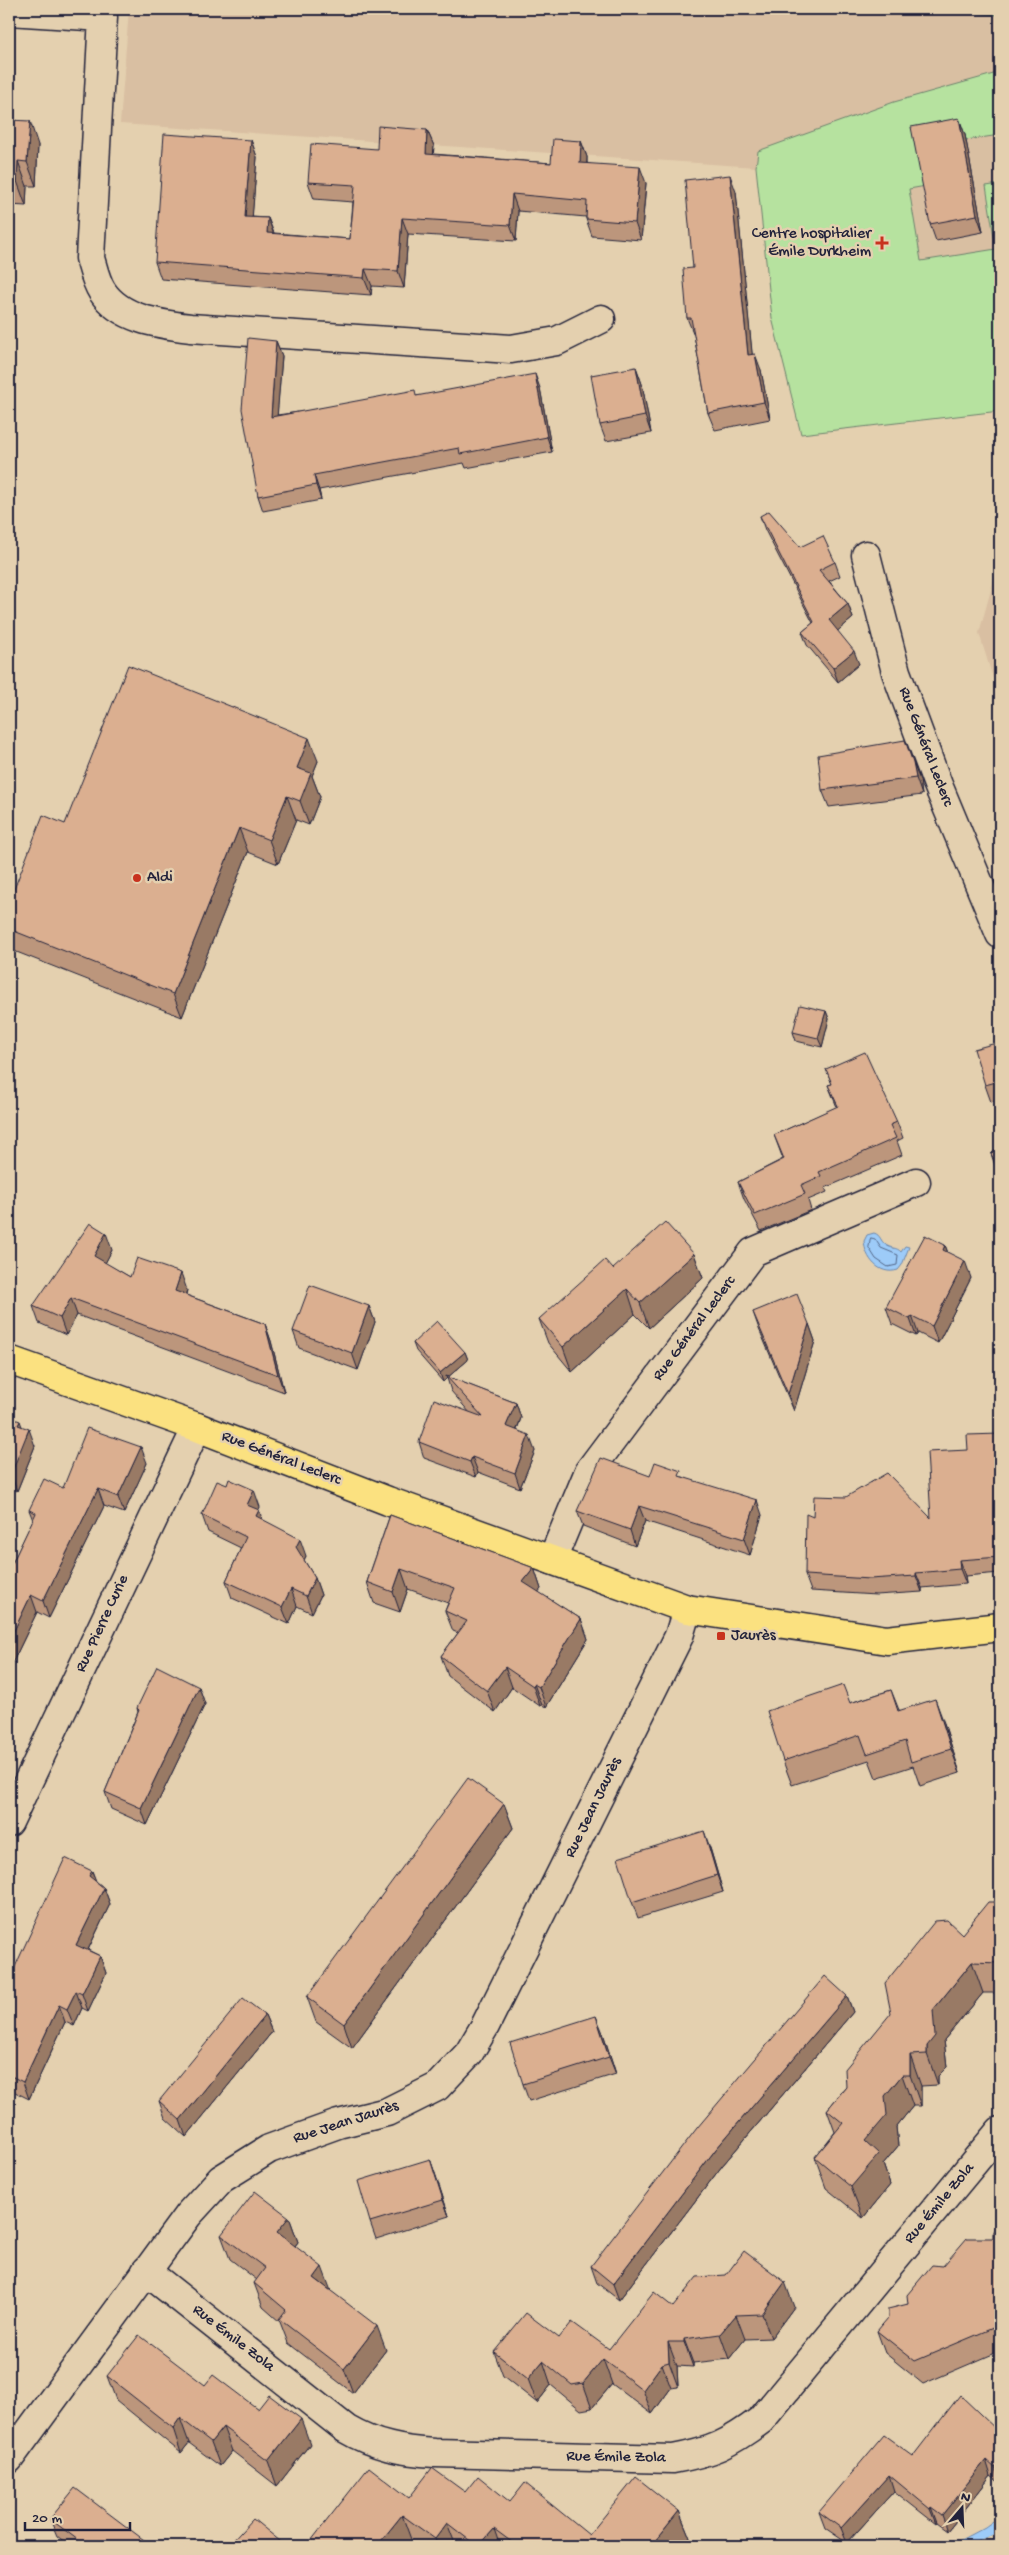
<svg xmlns="http://www.w3.org/2000/svg" width="1009" height="2555" viewBox="0 0 1009 2555" font-family="'Gochi Hand',sans-serif">
	<style>
		.built { fill: #d9bfa2 }
		.green { fill: #b6e29f; stroke: #6c826d }
		.water { fill: #9dcbf8; stroke: #6c87ac }
		.lines { fill: none; stroke-linecap: round; stroke-linejoin: round }
		.shore { stroke: #536687; stroke-width: 1 }
		.street-casing { stroke: #22223b; stroke-width: 31 }
		.primary-casing { stroke: #22223b; stroke-width: 31 }
		.street { stroke: #e4d0af; stroke-width: 28 }
		.primary { stroke: #fbe180; stroke-width: 28 }
		.wall { fill: #bc967c; stroke: #22223b }
		.shaded-wall { fill: #997a65; stroke: #22223b }
		.building { fill: #dbaf90; stroke: #22223b }
		.poi-dot { fill: #c8321e; stroke: #e4d0af; stroke-width: 2 }
		.labels { text-anchor: middle; dominant-baseline: central; stroke-width: 5; stroke-linejoin: round; paint-order: stroke }
		.poi-label { font-size: 16px; fill: #22223b; stroke: #e4d0af; text-anchor: start }
		.street-label { font-size: 16px; fill: #22223b; stroke: #e4d0af }
	</style>
	<rect width="100%" height="100%" fill="#e4d0af"/>
	<filter id="ink" filterUnits="userSpaceOnUse"><feTurbulence type="fractalNoise" baseFrequency=".02" numOctaves="2"/><feDisplacementMap in="SourceGraphic" scale="10" xChannelSelector="R" yChannelSelector="G"/><feConvolveMatrix kernelMatrix="1 2 1 2 8 2 1 2 1" color-interpolation-filters="sRGB"/></filter>
	<g filter="url(#ink)">
		<g class="built">
			<polygon points="129,9 1000,9 1000,411 801,434 772,318 756,167 120,124"/>
			<polygon points="1000,557 1000,701 979,633"/>
		</g>
		<polygon class="green" points="975,9 1000,9 1000,135 966,140 965,135 926,186 909,189 921,261 996,249 986,186 1000,184 1000,411 801,434 772,318 756,167 758,151 894,102 997,73 998,15 974,13"/>
		<g class="water">
			<path d="M 874,1233 C 881,1235 880,1241 886,1245 C 891,1249 897,1247 901,1252 L 905,1246 L 909,1247 L 902,1265 L 898,1270 C 879,1276 865,1258 864,1241 L 867,1235 Z"/>
			<polygon points="1000,2516 1000,2532 967,2546 949,2546 985,2527"/>
		</g>
		<g class="lines">
			<polygon class="shore" points="871,1238 875,1239 881,1248 898,1255 897,1265 888,1267 876,1259 869,1248"/>
			<defs>
				<g id="street">
					<path d="M 9,11 L 103,17 L 90,258 C 93,268 96,282 102,291 C 120,319 159,324 190,328 L 511,349 L 557,341 L 601,319"/>
					<polyline points="866,555 896,672 938,785 1000,934"/>
					<polyline points="552,1560 589,1471 753,1252 916,1182"/>
					<polyline points="9,1822 197,1427"/>
					<path d="M 146,2271 L 346,2429 C 375,2446 402,2451 435,2453 L 673,2459 C 712,2452 729,2444 761,2420 L 1000,2131"/>
					<polyline points="9,2459 188,2215 221,2179 269,2149 338,2124 387,2112 437,2087 469,2053 485,2026 679,1636 687,1609"/>
				</g>
				<polyline id="primary" points="9,1360 197,1427 388,1501 687,1609 887,1640 1000,1627"/>
			</defs>
			<use href="#street" class="street-casing"/>
			<use href="#primary" class="primary-casing"/>
			<use href="#street" class="street"/>
			<use href="#primary" class="primary"/>
		</g>
		<g class="wall">
			<polygon points="959,118 965,135 983,232 936,241 930,224"/>
			<polygon points="9,120 38,145 36,186 27,186 26,206 9,205"/>
			<polygon points="427,130 434,146 433,154 551,163 581,141 587,157 587,163 646,183 641,240 592,236 586,219 586,217 518,211 516,241 408,234 404,288 372,286 371,295 161,279 155,262 251,140 257,157 252,217 268,218 274,233 350,239 353,202 314,199 308,182 377,149"/>
			<polygon points="736,192 752,354 761,370 770,419 715,430 708,413 694,335 687,318 693,268"/>
			<polygon points="276,341 282,356 277,415 417,396 540,388 552,452 466,468 464,463 319,490 321,500 263,511 258,496"/>
			<polygon points="636,367 642,384 651,433 606,441 600,425"/>
			<polygon points="760,516 800,547 835,562 840,576 829,581 848,604 853,618 837,631 859,664 838,682 807,645 802,632 813,623 765,530"/>
			<polygon points="905,740 920,780 922,795 829,807 822,790"/>
			<polygon points="318,761 312,776 320,797 309,825 296,820 278,864 248,852 182,1017 9,949 9,929 65,824"/>
			<polygon points="826,1011 829,1019 822,1047 796,1041 793,1032"/>
			<polygon points="1000,1042 1000,1099 991,1102 985,1085"/>
			<polygon points="826,1069 897,1122 903,1138 897,1141 902,1155 825,1188 827,1192 808,1200 811,1210 761,1231 744,1199 738,1182 783,1159 774,1135 837,1107 828,1085 832,1084"/>
			<polygon points="1000,1145 1000,1176 997,1171 991,1154"/>
			<polygon points="945,1245 948,1253 971,1278 938,1343 918,1333 916,1336 892,1324 886,1307"/>
			<polygon points="112,1250 105,1263 130,1277 187,1290 186,1295 265,1324 271,1341 284,1392 77,1315 66,1335 39,1323 33,1306"/>
			<polygon points="694,1254 703,1278 649,1328 635,1314 572,1372 548,1343 539,1319 613,1269"/>
			<polygon points="369,1306 375,1322 358,1370 299,1348 293,1331"/>
			<polygon points="753,1312 809,1324 815,1341 794,1411 759,1329"/>
			<polygon points="413,1343 465,1352 468,1360 448,1377 516,1403 521,1418 517,1430 535,1451 520,1488 478,1472 476,1477 424,1458 419,1442 470,1413 451,1391 447,1378 443,1382 416,1351"/>
			<polygon points="9,1417 22,1426 35,1446 17,1491 9,1487"/>
			<polygon points="1000,1434 1000,1573 965,1576 966,1584 922,1588 922,1592 876,1595 811,1591 805,1575 813,1517 931,1518 968,1450"/>
			<polygon points="147,1463 124,1513 104,1506 49,1618 37,1612 9,1670 9,1570 33,1520 29,1510 63,1488"/>
			<polygon points="650,1476 683,1477 762,1515 750,1555 645,1521 635,1546 583,1526 577,1511"/>
			<polygon points="260,1507 258,1510 262,1519 306,1556 304,1560 315,1578 321,1595 312,1613 297,1606 289,1624 232,1598 226,1581 241,1548 208,1532 202,1515"/>
			<polygon points="390,1515 534,1568 541,1589 538,1592 581,1619 588,1639 546,1707 542,1705 540,1706 512,1687 495,1712 448,1676 441,1656 458,1633 453,1631 445,1611 448,1603 408,1589 400,1612 374,1603 367,1582"/>
			<polygon points="199,1687 205,1704 147,1825 111,1809 105,1792 138,1712 137,1708"/>
			<polygon points="891,1690 899,1710 944,1723 960,1773 920,1786 913,1766 876,1778 869,1760 792,1785 783,1761 850,1703"/>
			<polygon points="504,1804 513,1828 352,2048 316,2022 307,1997"/>
			<polygon points="710,1848 723,1892 638,1918 632,1902"/>
			<polygon points="92,1871 96,1881 104,1888 110,1904 88,1950 100,1956 106,1973 88,2011 82,2008 74,2026 65,2022 29,2099 9,2089 9,1980"/>
			<polygon points="1000,1902 1000,1993 983,1993 944,2040 947,2067 938,2076 938,2085 921,2086 921,2106 913,2106 896,2127 898,2146 883,2164 890,2185 863,2218 826,2188 815,2157 835,2132 827,2110 846,2087 962,1934"/>
			<polygon points="847,1996 853,2012 722,2166 619,2300 597,2283 591,2266"/>
			<polygon points="265,2015 272,2032 186,2137 165,2118 159,2101"/>
			<polygon points="603,2033 616,2074 529,2101 523,2084"/>
			<polygon points="430,2159 449,2216 376,2239 370,2222"/>
			<polygon points="289,2217 298,2242 295,2246 331,2291 386,2350 353,2393 288,2343 280,2322 263,2307 254,2283 257,2280 230,2259 221,2235"/>
			<polygon points="1000,2223 1000,2351 923,2384 885,2353 877,2331 908,2304 943,2266 993,2238"/>
			<polygon points="673,2307 794,2307 771,2338 745,2339 729,2359 693,2363 693,2367 677,2366 678,2387 671,2388 652,2414 612,2384 592,2408 581,2410 551,2385 537,2403 503,2376 494,2352 559,2338 609,2349"/>
			<polygon points="107,2376 205,2385 258,2409 310,2444 277,2486 232,2451 220,2466 189,2443 181,2453 116,2400"/>
			<polygon points="1000,2433 1000,2483 991,2476 948,2531 937,2523 936,2524 894,2491 847,2543 825,2528 819,2512 913,2456"/>
			<polygon points="465,2492 510,2502 589,2535 679,2511 690,2538 683,2546 417,2546 412,2542 307,2546 409,2498"/>
			<polygon points="50,2519 152,2546 70,2546 57,2536"/>
		</g>
		<g class="shaded-wall">
			<polygon points="959,118 965,135 983,232 977,215"/>
			<polygon points="30,121 38,145 36,186 27,162"/>
			<polygon points="427,130 434,146 432,170 426,154"/>
			<polygon points="251,140 257,157 251,233 245,217"/>
			<polygon points="581,141 587,157 586,179 580,163"/>
			<polygon points="18,161 27,186 26,206 17,181"/>
			<polygon points="640,167 646,183 641,240 635,223"/>
			<polygon points="730,175 736,192 754,372 748,355"/>
			<polygon points="512,194 518,211 516,241 510,225"/>
			<polygon points="268,218 274,235 267,233"/>
			<polygon points="402,218 408,234 404,288 398,271"/>
			<polygon points="365,269 372,286 371,295 364,278"/>
			<polygon points="276,341 282,356 276,431 271,417"/>
			<polygon points="755,354 761,370 770,419 764,402"/>
			<polygon points="636,367 642,384 651,433 645,416"/>
			<polygon points="535,374 540,388 552,452 547,437"/>
			<polygon points="314,475 319,490 321,500 316,485"/>
			<polygon points="848,604 853,618 834,634 829,620"/>
			<polygon points="854,651 859,664 838,682 833,668"/>
			<polygon points="309,738 318,761 312,776 320,797 309,825 300,801 297,768"/>
			<polygon points="913,763 920,780 922,795 916,778"/>
			<polygon points="287,796 296,820 278,864 269,840"/>
			<polygon points="239,828 248,852 182,1017 173,994"/>
			<polygon points="826,1011 829,1019 822,1047 818,1038"/>
			<polygon points="106,1233 112,1250 100,1273 94,1256"/>
			<polygon points="945,1245 951,1262 943,1250"/>
			<polygon points="694,1254 703,1278 649,1328 640,1303"/>
			<polygon points="965,1261 971,1278 938,1343 932,1326"/>
			<polygon points="181,1273 187,1290 181,1307 175,1291"/>
			<polygon points="627,1289 635,1314 572,1372 563,1347"/>
			<polygon points="71,1298 77,1315 66,1335 60,1318"/>
			<polygon points="369,1306 375,1322 358,1370 352,1353"/>
			<polygon points="912,1316 918,1333 916,1336 910,1319"/>
			<polygon points="265,1324 271,1341 284,1392 278,1375"/>
			<polygon points="809,1324 815,1341 794,1411 788,1394"/>
			<polygon points="465,1352 468,1360 447,1378 446,1376 447,1378 443,1382 440,1373"/>
			<polygon points="516,1403 521,1418 512,1442 506,1426"/>
			<polygon points="20,1421 26,1437 29,1429 35,1446 17,1491 11,1474 18,1425"/>
			<polygon points="529,1435 535,1451 520,1488 515,1473"/>
			<polygon points="141,1447 147,1463 124,1513 118,1497"/>
			<polygon points="472,1457 478,1472 476,1477 470,1462"/>
			<polygon points="98,1489 104,1506 49,1618 43,1601"/>
			<polygon points="254,1490 260,1507 253,1522 247,1505"/>
			<polygon points="757,1500 762,1515 750,1555 744,1539"/>
			<polygon points="639,1506 645,1521 635,1546 630,1530"/>
			<polygon points="259,1510 265,1527 256,1516"/>
			<polygon points="300,1539 306,1556 302,1564 296,1547"/>
			<polygon points="959,1560 965,1576 966,1584 960,1569"/>
			<polygon points="534,1568 541,1589 530,1603 523,1582"/>
			<polygon points="401,1569 408,1589 400,1612 393,1592"/>
			<polygon points="916,1573 922,1588 922,1592 916,1576"/>
			<polygon points="315,1578 321,1595 312,1613 306,1596"/>
			<polygon points="291,1589 297,1606 289,1624 282,1607"/>
			<polygon points="31,1595 37,1612 9,1670 9,1641"/>
			<polygon points="581,1619 588,1639 546,1707 539,1687"/>
			<polygon points="505,1667 512,1687 495,1712 487,1691"/>
			<polygon points="534,1684 542,1705 540,1706 533,1686"/>
			<polygon points="199,1687 205,1704 147,1825 141,1808"/>
			<polygon points="935,1699 944,1723 960,1773 951,1749"/>
			<polygon points="504,1804 513,1828 352,2048 344,2024"/>
			<polygon points="704,1831 710,1848 723,1892 717,1875"/>
			<polygon points="92,1871 98,1888 89,1876"/>
			<polygon points="104,1888 110,1904 82,1962 76,1945"/>
			<polygon points="100,1956 106,1973 88,2011 82,1994"/>
			<polygon points="972,1962 983,1993 944,2040 947,2067 938,2076 938,2085 927,2054 927,2046 933,2010"/>
			<polygon points="76,1991 82,2008 74,2026 67,2009"/>
			<polygon points="847,1996 853,2012 722,2166 619,2300 613,2284 716,2149"/>
			<polygon points="59,2005 65,2022 29,2099 23,2082"/>
			<polygon points="265,2015 272,2032 186,2137 180,2120"/>
			<polygon points="596,2016 603,2033 616,2074 609,2057"/>
			<polygon points="910,2055 921,2086 921,2106 910,2075"/>
			<polygon points="902,2075 913,2106 896,2127 898,2146 883,2164 890,2185 863,2218 851,2187 865,2141 885,2096"/>
			<polygon points="430,2159 436,2176 449,2216 443,2200"/>
			<polygon points="289,2217 298,2242 286,2257 277,2232"/>
			<polygon points="322,2267 331,2291 314,2278"/>
			<polygon points="998,2269 1000,2275 1000,2309"/>
			<polygon points="785,2282 794,2307 771,2338 762,2314"/>
			<polygon points="736,2315 745,2339 729,2359 720,2334"/>
			<polygon points="377,2326 386,2350 353,2393 344,2369"/>
			<polygon points="684,2339 693,2363 693,2367 684,2342"/>
			<polygon points="668,2342 677,2366 678,2387 669,2362"/>
			<polygon points="603,2359 612,2384 592,2408 583,2383"/>
			<polygon points="543,2361 551,2385 537,2403 528,2379"/>
			<polygon points="662,2364 671,2388 652,2414 643,2390"/>
			<polygon points="180,2418 189,2443 181,2453 173,2428"/>
			<polygon points="301,2419 310,2444 277,2486 268,2461"/>
			<polygon points="223,2427 232,2451 220,2466 211,2442"/>
			<polygon points="986,2460 991,2476 948,2531 942,2515"/>
			<polygon points="1000,2461 1000,2483 995,2468"/>
			<polygon points="889,2475 894,2491 847,2543 841,2528"/>
			<polygon points="931,2507 937,2523 936,2524 930,2509"/>
			<polygon points="679,2511 690,2538 683,2546 651,2546"/>
			<polygon points="402,2515 412,2542 409,2546 377,2546"/>
			<polygon points="447,2523 456,2546 438,2546 435,2539"/>
			<polygon points="494,2529 500,2546 479,2546"/>
		</g>
		<g class="building">
			<polygon points="959,118 977,215 930,224 911,127"/>
			<polygon points="9,120 30,121 27,162 18,161 17,181 9,181"/>
			<polygon points="378,126 427,130 426,154 551,163 553,139 581,141 580,163 640,167 635,223 586,219 587,201 512,194 510,225 402,218 398,271 365,269 364,278 155,262 164,134 251,140 245,217 268,218 267,233 350,239 355,185 308,182 311,144 377,149"/>
			<polygon points="730,175 748,355 755,354 764,402 708,413 691,318 687,318 683,269 693,268 685,180"/>
			<polygon points="248,338 276,341 271,417 415,390 416,396 535,374 547,437 460,454 459,448 314,475 316,485 258,496 242,409"/>
			<polygon points="636,367 645,416 600,425 591,375"/>
			<polygon points="769,511 800,547 823,536 835,562 819,570 848,604 829,620 854,651 833,668 802,632 814,622 760,516"/>
			<polygon points="128,665 309,738 297,768 311,773 300,801 287,796 269,840 239,828 173,994 9,929 9,902 43,815 65,824"/>
			<polygon points="905,740 913,763 916,778 822,790 818,755"/>
			<polygon points="800,1005 826,1011 818,1038 793,1032"/>
			<polygon points="1000,1042 1000,1081 985,1085 974,1049"/>
			<polygon points="865,1052 897,1122 890,1125 896,1138 819,1172 821,1176 801,1185 805,1194 755,1215 738,1182 784,1159 774,1135 838,1106 828,1085 832,1084 826,1069"/>
			<polygon points="1000,1145 1000,1169 991,1154"/>
			<polygon points="665,1222 694,1254 640,1303 627,1289 563,1347 539,1319 605,1260 613,1269"/>
			<polygon points="90,1223 106,1233 94,1256 130,1277 137,1258 181,1273 175,1291 265,1324 278,1375 71,1298 60,1318 33,1306"/>
			<polygon points="925,1235 945,1245 943,1250 965,1261 932,1326 912,1316 910,1319 886,1307"/>
			<polygon points="310,1285 369,1306 352,1353 293,1331"/>
			<polygon points="797,1294 809,1324 788,1394 753,1312"/>
			<polygon points="437,1321 465,1352 440,1373 413,1343"/>
			<polygon points="446,1376 516,1403 506,1426 529,1435 515,1473 472,1457 470,1462 419,1442 434,1399 483,1417"/>
			<polygon points="9,1417 20,1421 18,1425 29,1429 11,1474 9,1473"/>
			<polygon points="87,1428 141,1447 118,1497 98,1489 43,1601 31,1595 9,1641 9,1570 36,1513 29,1510 44,1479 63,1488"/>
			<polygon points="1000,1434 1000,1557 959,1560 960,1569 916,1573 916,1576 870,1579 805,1575 806,1514 813,1517 814,1496 846,1497 887,1473 931,1518 927,1452 968,1450 967,1435"/>
			<polygon points="601,1458 650,1476 655,1462 681,1471 679,1476 757,1500 744,1539 639,1506 630,1530 577,1511"/>
			<polygon points="229,1479 254,1490 247,1505 259,1510 256,1516 300,1539 296,1547 315,1578 306,1596 291,1589 282,1607 226,1581 246,1537 202,1515 217,1481 227,1485"/>
			<polygon points="390,1515 534,1568 523,1582 581,1619 539,1687 534,1684 533,1686 505,1667 487,1691 441,1656 467,1621 445,1611 455,1588 401,1569 393,1592 367,1582"/>
			<polygon points="157,1666 199,1687 141,1808 105,1792 139,1710 137,1708"/>
			<polygon points="843,1685 850,1703 891,1690 898,1711 935,1699 951,1749 911,1762 905,1741 867,1754 860,1735 783,1761 767,1711"/>
			<polygon points="468,1778 504,1804 344,2024 307,1997"/>
			<polygon points="704,1831 717,1875 632,1902 618,1858"/>
			<polygon points="65,1858 92,1871 89,1876 104,1888 76,1945 100,1956 82,1994 76,1991 67,2009 59,2005 23,2082 9,2075 9,1980"/>
			<polygon points="988,1902 1000,1902 1000,1963 972,1962 933,2010 935,2036 927,2046 927,2054 910,2055 910,2075 902,2075 885,2096 887,2115 865,2141 879,2154 851,2187 815,2157 843,2123 827,2110 846,2087 845,2069 891,2013 885,1983 935,1921 947,1920 962,1934"/>
			<polygon points="825,1976 847,1996 716,2149 613,2284 591,2266 697,2128"/>
			<polygon points="243,1998 265,2015 180,2120 159,2101"/>
			<polygon points="596,2016 609,2057 523,2084 510,2043"/>
			<polygon points="430,2159 443,2200 370,2222 358,2181"/>
			<polygon points="255,2191 289,2217 277,2232 322,2267 314,2278 377,2326 344,2369 279,2319 286,2310 254,2283 265,2268 221,2235"/>
			<polygon points="1000,2223 1000,2269 998,2269 1000,2325 915,2361 877,2331 888,2318 888,2309 908,2304 907,2295 932,2265 943,2266 967,2238 993,2238 993,2231"/>
			<polygon points="744,2251 785,2282 762,2314 736,2315 720,2334 684,2339 684,2342 668,2342 669,2362 662,2364 643,2390 603,2359 583,2383 572,2385 543,2361 528,2379 494,2352 526,2313 559,2338 572,2322 609,2349 654,2292 673,2307 697,2277 726,2275"/>
			<polygon points="139,2335 205,2385 213,2375 258,2409 269,2395 301,2419 268,2461 223,2427 211,2442 180,2418 173,2428 107,2376"/>
			<polygon points="960,2395 1000,2433 1000,2461 995,2468 986,2460 942,2515 931,2507 930,2509 889,2475 841,2528 819,2512 884,2435 913,2456"/>
			<polygon points="369,2467 409,2498 432,2468 465,2492 478,2476 510,2502 525,2483 589,2535 636,2477 679,2511 651,2546 590,2546 587,2544 584,2546 517,2546 494,2529 479,2546 477,2546 447,2523 435,2539 402,2515 377,2546 307,2546"/>
			<polygon points="75,2488 152,2546 86,2546 50,2519"/>
			<polygon points="253,2519 286,2546 228,2546"/>
		</g>
	</g>
	<g class="poi-dot">
		<path d="M879.5 235.5h5v5h5v5h-5v5h-5v-5h-5v-5h5z"/>
		<circle cx="137" cy="878" r="5"/>
		<rect x="716" y="1631" width="10" height="10" rx="2.5"/>
	</g>
	<g class="labels">
		<g class="poi-label">
			<text x="871" y="234" text-anchor="end">Centre hospitalier<tspan x="871" dy="18">Émile Durkheim</tspan></text>
			<text x="147" y="878">Aldi</text>
			<text x="731" y="1636">Jaurès</text>
		</g>
		<g class="street-label">
			<text transform="translate(925 747) rotate(69)">Rue Général Leclerc</text>
			<text transform="translate(695 1329) rotate(-53)">Rue Général Leclerc</text>
			<text transform="translate(281 1459) rotate(21)">Rue Général Leclerc</text>
			<text transform="translate(103 1624) rotate(-65)">Rue Pierre Curie</text>
			<text transform="translate(594 1808) rotate(-64)">Rue Jean Jaurès</text>
			<text transform="translate(346 2123) rotate(-18)">Rue Jean Jaurès</text>
			<text transform="translate(940 2204) rotate(-50)">Rue Émile Zola</text>
			<text transform="translate(233 2339) rotate(38)">Rue Émile Zola</text>
			<text transform="translate(616 2458) rotate(1)">Rue Émile Zola</text>
		</g>
	</g>
	<rect width="1009" height="2555" fill="none" stroke="#e4d0af" stroke-width="30"/>
	<rect x="15" y="15" width="979" height="2525" fill="none" stroke="#22223b" stroke-width="2" filter="url(#ink)"/>
	<g transform="translate(962 2508) rotate(19)" stroke="#e4d0af" stroke-width="4" paint-order="stroke">
	<path d="M0-4L9 19L0 12L-9 19Z" fill="#22223b"/>
	<text y="-8" font-size="14" font-weight="bold" text-anchor="middle" fill="#22223b">N</text>
	</g>
	<path d="M25 2522v8h105v-8" fill="none" stroke="#22223b" stroke-width="2.5"/>
	<text x="32" y="2522" font-size="15" fill="#22223b" stroke="#e4d0af" stroke-width="4" paint-order="stroke">20 m</text>
</svg>
